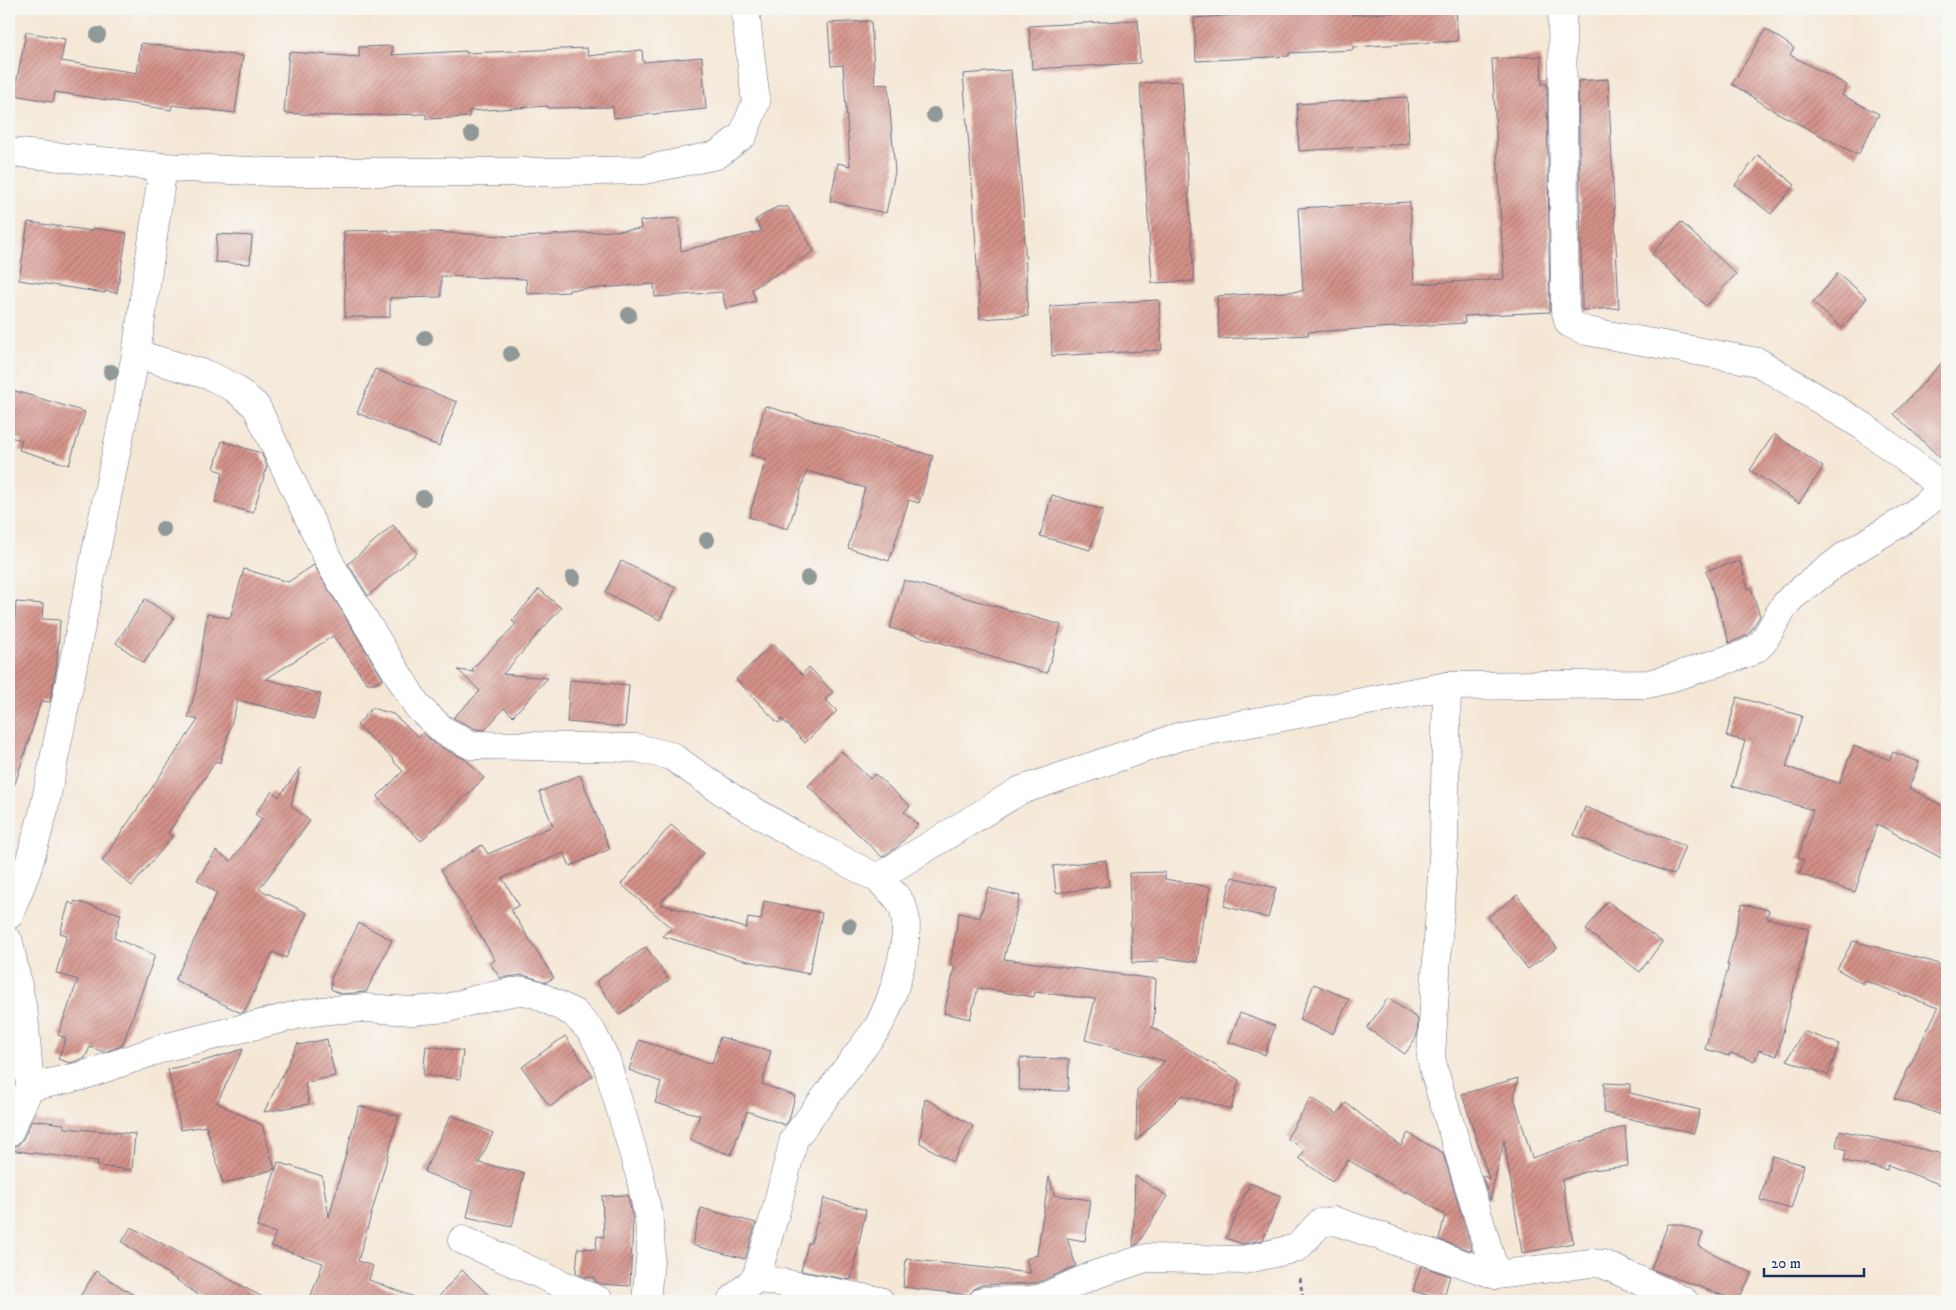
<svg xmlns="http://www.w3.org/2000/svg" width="1956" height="1310" viewBox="0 0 1956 1310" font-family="'IM FELL DW Pica',serif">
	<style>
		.building { fill: url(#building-hatch) }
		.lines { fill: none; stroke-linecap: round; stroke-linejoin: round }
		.minor-casing { stroke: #676f88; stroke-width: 29 }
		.path { stroke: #676f88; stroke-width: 3; stroke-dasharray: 4 4; stroke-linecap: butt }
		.minor { stroke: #fff; stroke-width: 28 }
		.tree { fill: #919898 }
	</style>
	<defs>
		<pattern id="building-hatch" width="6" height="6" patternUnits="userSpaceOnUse" patternTransform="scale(1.25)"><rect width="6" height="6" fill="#d49188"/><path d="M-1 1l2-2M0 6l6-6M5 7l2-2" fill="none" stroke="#ab7772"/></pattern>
	</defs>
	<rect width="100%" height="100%" fill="#f6f6f2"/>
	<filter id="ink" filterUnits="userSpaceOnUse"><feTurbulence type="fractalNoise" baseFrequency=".02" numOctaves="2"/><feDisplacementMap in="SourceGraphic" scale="10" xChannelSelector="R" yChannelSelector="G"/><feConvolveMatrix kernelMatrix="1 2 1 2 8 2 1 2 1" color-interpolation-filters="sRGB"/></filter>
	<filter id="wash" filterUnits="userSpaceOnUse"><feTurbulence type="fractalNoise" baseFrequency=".0096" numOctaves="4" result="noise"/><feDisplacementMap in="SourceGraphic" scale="20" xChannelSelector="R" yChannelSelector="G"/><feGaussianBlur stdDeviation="1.12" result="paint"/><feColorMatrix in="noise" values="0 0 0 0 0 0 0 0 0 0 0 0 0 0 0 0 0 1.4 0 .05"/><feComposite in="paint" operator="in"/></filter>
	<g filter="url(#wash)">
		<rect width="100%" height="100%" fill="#f5e7d5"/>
		<g id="blocks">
			<g class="building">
				<polygon points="1326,9 1351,9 1351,15 1456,9 1458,41 1353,47 1353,50 1289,53 1289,56 1196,61 1194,18"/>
				<polygon points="1138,20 1140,63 1032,69 1029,26"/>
				<polygon points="871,21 875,85 888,84 895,172 886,213 830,201 838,163 850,166 843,65 831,66 828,23"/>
				<polygon points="1766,29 1794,48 1790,55 1847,85 1842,95 1879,114 1858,155 1774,111 1732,84"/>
				<polygon points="26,32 65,39 61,61 137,73 141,43 243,56 235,113 172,105 171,110 55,92 53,102 14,95"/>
				<polygon points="392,46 392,55 466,51 466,53 587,48 588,56 642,50 643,62 702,57 706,109 614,118 613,107 548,108 548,106 469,111 469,117 426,119 426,114 333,116 284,113 289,52 359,57 359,47"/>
				<polygon points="1541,56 1542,84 1547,84 1550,312 1464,316 1465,323 1308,332 1309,335 1219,339 1217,296 1303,291 1298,208 1410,202 1414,284 1504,279 1492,59"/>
				<polygon points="1011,70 1023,206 1028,316 980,319 973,196 963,74"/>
				<polygon points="1608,79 1619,308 1582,310 1578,81"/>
				<polygon points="1182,81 1194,281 1152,283 1140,83"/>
				<polygon points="1407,97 1409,144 1299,151 1297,104"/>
				<polygon points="1758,155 1795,185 1771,214 1735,185"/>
				<polygon points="777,207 788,207 814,251 752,289 756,301 726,309 722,292 655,297 654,284 569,290 569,292 527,294 526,279 441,276 441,297 390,298 390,317 345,317 344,231 389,230 389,232 432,232 522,237 641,229 640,221 679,218 681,251 762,231 755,220"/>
				<polygon points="28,222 93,231 93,228 127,233 117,293 105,291 105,293 19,280"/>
				<polygon points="1681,222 1736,274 1706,306 1652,254"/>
				<polygon points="217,234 252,236 250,264 215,262"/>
				<polygon points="1838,273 1867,298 1842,328 1813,303"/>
				<polygon points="1159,300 1162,350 1052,356 1050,306"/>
				<polygon points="1947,357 1947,464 1894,414"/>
				<polygon points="375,369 457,402 439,446 357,413"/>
				<polygon points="9,389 85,412 69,465 19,450 22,440 9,437"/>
				<polygon points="765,406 933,456 919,503 909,500 889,561 848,548 865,488 807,471 788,529 749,517 766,459 751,455"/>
				<polygon points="1774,434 1823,467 1799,503 1750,470"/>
				<polygon points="222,441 261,453 267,466 253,513 215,502 223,472 214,469"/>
				<polygon points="1052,495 1103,510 1090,550 1040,536"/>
				<polygon points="393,525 417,553 368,596 348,564"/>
				<polygon points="621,561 676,588 660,620 605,593"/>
				<polygon points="1740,561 1748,589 1751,588 1760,616 1748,635 1729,643 1706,570"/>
				<polygon points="314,565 383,679 377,683 367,683 333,636 266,679 321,694 314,719 238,700 220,763 216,761 168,833 172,837 132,886 102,861 198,720 188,717 196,689 207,614 230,618 244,569 288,582"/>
				<polygon points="904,580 1061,625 1047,673 890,628"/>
				<polygon points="539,589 561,608 503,674 548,678 513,716 504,708 485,730 475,729 453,718 480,691 458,670 474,672 472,669 516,624 512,621"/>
				<polygon points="145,599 174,618 144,663 116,643"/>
				<polygon points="16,602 43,604 42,619 60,620 57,664 50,702 41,701 15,784 9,783 9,707"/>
				<polygon points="773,644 802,675 809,667 833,692 825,699 837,711 805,743 782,719 778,723 736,679"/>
				<polygon points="570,680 629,685 625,727 567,722"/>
				<polygon points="1737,697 1802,716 1786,767 1839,783 1854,746 1890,760 1893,752 1919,762 1909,788 1947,808 1947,861 1877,824 1855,892 1799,874 1804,860 1798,858 1813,810 1732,786 1745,741 1726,736"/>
				<polygon points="372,708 393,714 419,737 423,733 437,745 465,759 484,778 421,841 377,797 403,771 394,762 395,761 357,725"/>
				<polygon points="841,751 870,779 875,774 910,806 904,812 918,825 896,848 882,857 808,786"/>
				<polygon points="300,768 291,806 310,821 259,889 307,913 286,958 273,952 244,1012 241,1013 175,980 217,893 197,880 216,851 231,861 262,819 255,814 272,791 279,797"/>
				<polygon points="580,775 610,849 570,866 564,853 502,878 519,905 511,910 554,978 546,982 523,975 500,978 490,963 495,960 441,870 482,845 488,854 553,826 539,792"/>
				<polygon points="1585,807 1685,846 1674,875 1574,835"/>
				<polygon points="671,825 704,853 660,904 746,928 748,918 761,920 764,901 822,913 809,974 739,959 662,936 672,929 621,884"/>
				<polygon points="1106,860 1109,886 1056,893 1053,866"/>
				<polygon points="1165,872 1165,879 1210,887 1205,917 1203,917 1197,962 1158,957 1158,962 1132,963 1129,873"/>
				<polygon points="1232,877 1276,888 1268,918 1224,906"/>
				<polygon points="988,888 1020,896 1004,959 1156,979 1154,1019 1152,1027 1239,1080 1231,1109 1182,1095 1136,1141 1137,1090 1165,1061 1085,1040 1095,999 1035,992 1034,997 978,988 970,1019 944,1013 955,966 950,966 959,913 980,918"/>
				<polygon points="1517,895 1557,948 1528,969 1488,917"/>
				<polygon points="75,901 121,914 114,938 155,955 122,1046 104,1052 90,1047 85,1058 70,1063 58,1059 66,1038 58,1035 78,980 56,973 67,935 60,933 69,902 73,905"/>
				<polygon points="1607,901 1662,942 1640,972 1586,930"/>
				<polygon points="1742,904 1769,910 1767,918 1809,929 1777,1056 1759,1050 1754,1061 1730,1053 1729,1056 1705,1049 1729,965 1727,965"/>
				<polygon points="359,923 392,940 366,992 341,994 331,989 331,978"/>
				<polygon points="1853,941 1930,961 1947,967 1947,1117 1894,1098 1938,1008 1865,981 1863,984 1837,969"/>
				<polygon points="646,947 669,980 619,1015 596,981"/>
				<polygon points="1314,984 1349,999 1333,1034 1299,1020"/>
				<polygon points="1388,998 1418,1019 1417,1036 1405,1054 1367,1028"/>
				<polygon points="1240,1013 1275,1026 1265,1055 1229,1042"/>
				<polygon points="1803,1031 1839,1044 1828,1075 1787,1060"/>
				<polygon points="565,1036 593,1076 550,1107 522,1067"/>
				<polygon points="720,1037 771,1051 762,1084 795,1096 789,1120 785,1125 747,1111 731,1155 690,1140 700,1115 655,1103 661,1082 629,1070 639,1040 712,1064"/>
				<polygon points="327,1039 335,1076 305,1083 309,1104 264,1112 298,1043 299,1045"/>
				<polygon points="426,1046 463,1051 460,1079 423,1075"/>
				<polygon points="243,1049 217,1103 262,1125 275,1169 223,1184 206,1126 181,1130 168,1069 197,1063"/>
				<polygon points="1020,1058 1069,1059 1068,1091 1019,1090"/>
				<polygon points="1518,1078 1514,1097 1532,1158 1625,1126 1628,1166 1591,1170 1562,1180 1573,1243 1522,1253 1504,1140 1490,1201 1482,1175 1489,1179 1462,1094"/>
				<polygon points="1604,1083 1630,1084 1630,1093 1700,1110 1694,1133 1604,1113"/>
				<polygon points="925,1098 973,1126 953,1162 920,1143"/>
				<polygon points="1311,1098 1337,1114 1346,1103 1401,1146 1408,1133 1443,1153 1472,1251 1439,1240 1445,1215 1407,1191 1406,1193 1348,1160 1332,1182 1299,1158 1305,1150 1287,1138"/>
				<polygon points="359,1106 399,1116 358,1261 373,1266 369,1280 417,1298 417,1301 309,1301 323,1263 271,1246 276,1233 257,1227 278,1162 322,1176 329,1217"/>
				<polygon points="451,1115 493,1133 479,1163 524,1173 512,1227 467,1217 473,1191 424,1172"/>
				<polygon points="32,1120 64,1124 64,1128 135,1134 132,1170 97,1166 98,1161 9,1150 9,1147 18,1145 23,1139"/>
				<polygon points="1840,1130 1947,1155 1947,1170 1942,1185 1888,1165 1887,1170 1844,1161 1846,1150 1836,1146"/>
				<polygon points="1772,1156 1804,1165 1791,1209 1760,1200"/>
				<polygon points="1135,1176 1167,1196 1138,1244 1133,1246"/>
				<polygon points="1049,1177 1054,1195 1091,1200 1085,1241 1067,1238 1076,1266 1037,1283 982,1285 975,1288 969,1295 903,1287 906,1259 1031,1273 1026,1259 1037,1255"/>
				<polygon points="1250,1183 1281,1196 1263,1240 1242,1244 1226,1238"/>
				<polygon points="628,1195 633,1221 630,1286 601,1284 594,1281 594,1277 583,1277 576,1273 578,1248 596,1249 597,1236 604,1237 602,1196"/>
				<polygon points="824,1198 866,1210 851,1280 801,1271 808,1243 811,1243"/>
				<polygon points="701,1208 756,1223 745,1259 692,1245"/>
				<polygon points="1668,1224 1679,1224 1703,1233 1698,1246 1752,1273 1738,1301 1651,1269"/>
				<polygon points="131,1227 270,1301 207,1301 122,1242"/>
				<polygon points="1421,1266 1450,1276 1443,1300 1413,1291"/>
				<polygon points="462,1270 495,1301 435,1301"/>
				<polygon points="96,1271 143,1301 77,1301"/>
			</g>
		</g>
	</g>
	<g filter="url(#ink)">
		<use href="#blocks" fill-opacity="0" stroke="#676f88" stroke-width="1"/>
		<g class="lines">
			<defs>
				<g id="minor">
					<polyline points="1562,9 1565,309 1569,323 1586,331 1758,362 1863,426 1947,490"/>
					<polyline points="9,152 163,167 273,172 554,172 644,170 717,155 743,135 756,102 745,9"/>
					<polyline points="136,354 211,376 234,388 256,406 332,567 418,707 444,731 471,745 637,748 671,756 732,798 798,837 877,878 1019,791 1181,736 1447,686 1648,684 1664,680 1748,653 1757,648 1763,642 1784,606 1792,597 1846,555 1908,518 1945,488"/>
					<polyline points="1447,686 1444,840 1431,1057 1434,1071 1496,1275"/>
					<polyline points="9,915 27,870 43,814 136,354 163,167"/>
					<polyline points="9,942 24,1015 30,1087 9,1132"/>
					<polyline points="30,1087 82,1076 163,1048 301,1014 329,1010 365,1008 413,1011 448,1008 478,999 512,992 524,991 536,994 574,1013 592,1032 606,1060 640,1176 649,1219 651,1250 646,1301"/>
					<polyline points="462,1240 600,1301"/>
					<path d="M 756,1278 L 775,1214 L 794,1139 L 878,1027 C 892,1002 912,940 904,911 C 900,897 887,888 877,878"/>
					<polyline points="731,1301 756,1278 880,1301"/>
					<polyline points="983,1301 1030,1300 1042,1298 1094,1275 1146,1258 1243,1260 1297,1248 1320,1223 1335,1221 1496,1275 1591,1263 1603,1264 1684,1301"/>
				</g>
			</defs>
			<use href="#minor" class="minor-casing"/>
			<polyline class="path" points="1300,1278 1303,1301"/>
			<use href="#minor" class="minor"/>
		</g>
		<g class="tree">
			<circle cx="98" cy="35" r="8"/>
			<circle cx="934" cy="115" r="8"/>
			<circle cx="472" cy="134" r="8"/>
			<circle cx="629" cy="315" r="8"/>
			<circle cx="425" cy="338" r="8"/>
			<circle cx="511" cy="354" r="8"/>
			<circle cx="111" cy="372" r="8"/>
			<circle cx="423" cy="498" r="8"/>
			<circle cx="163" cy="529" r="8"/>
			<circle cx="707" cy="540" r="8"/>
			<circle cx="573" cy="578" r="8"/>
			<circle cx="808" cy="578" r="8"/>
			<circle cx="849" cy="926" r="8"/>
		</g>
	</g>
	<rect width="1956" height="1310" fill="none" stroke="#f6f6f2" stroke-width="30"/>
	<path d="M1764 1268v8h100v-8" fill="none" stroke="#1b2f5e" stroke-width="2.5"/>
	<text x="1771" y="1268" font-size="15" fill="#1b2f5e" stroke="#f6f6f2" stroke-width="4" paint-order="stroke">20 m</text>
</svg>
